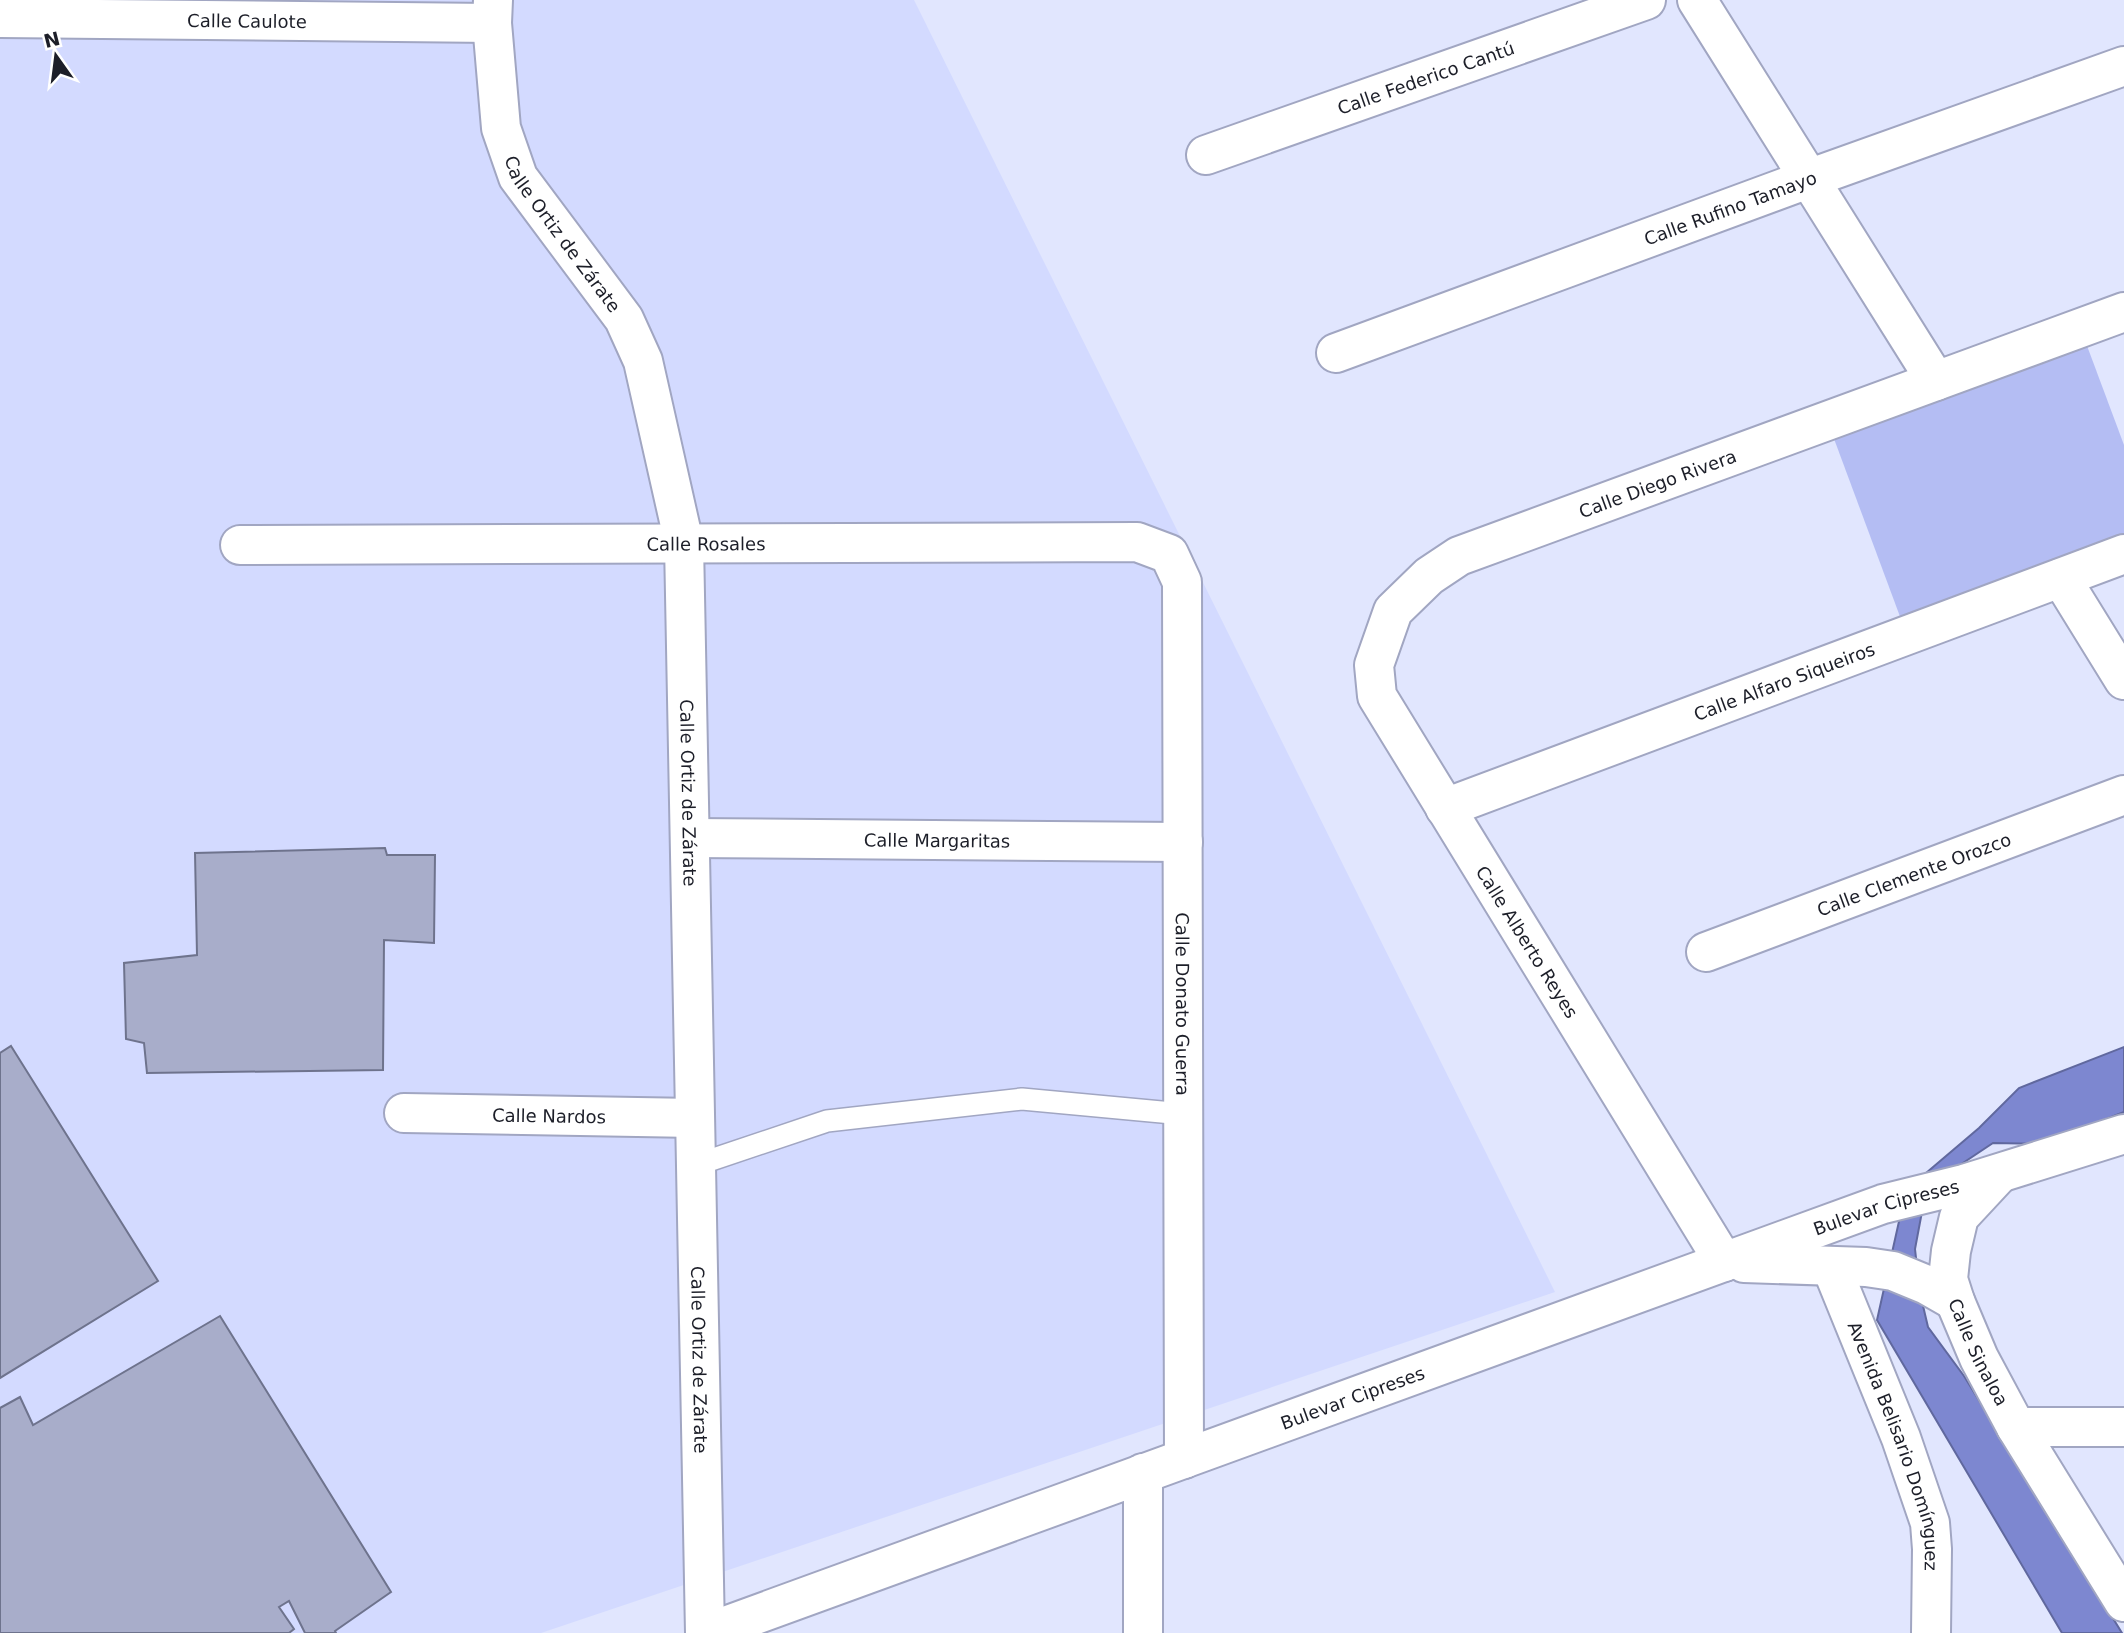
<svg xmlns="http://www.w3.org/2000/svg" width="2124" height="1633" viewBox="0 0 2124 1633" font-family="'DejaVu Sans',sans-serif">
	<style>
		.built { fill: #d3daff }
		.green { fill: #b4bdf3 }
		.water { fill: #7d87d0; stroke: #60689e; stroke-width: 2 }
		.building { fill: #a8adca; stroke: #6e738d; stroke-width: 2 }
		.lines { fill: none; stroke-linecap: round; stroke-linejoin: round }
		.service-casing { stroke: #a1a6c2; stroke-width: 24 }
		.minor-casing { stroke: #a1a6c2; stroke-width: 42 }
		.tertiary-casing { stroke: #a1a6c2; stroke-width: 42 }
		.service { stroke: #fff; stroke-width: 21 }
		.minor { stroke: #fff; stroke-width: 38 }
		.tertiary { stroke: #fff; stroke-width: 38 }
		.labels { text-anchor: middle; dominant-baseline: central; stroke-width: 6; stroke-linejoin: round; paint-order: stroke }
		.street-label { font-size: 18px; fill: #1c1e28; stroke: #fff }
	</style>
	<rect width="100%" height="100%" fill="#e1e6fe"/>
	<polygon class="built" points="0,0 914,0 1555,1292 541,1633 0,1633"/>
	<polygon class="green" points="2080,327 2124,445 2124,545 1905,630 1830,428"/>
	<polygon class="water" points="2124,1047 2124,1112 2043,1144 1993,1143 1960,1165 1924,1201 1915,1249 1920,1293 1928,1327 1964,1376 2122,1633 2062,1633 1877,1320 1906,1190 1979,1128 2019,1088"/>
	<g class="building">
		<polygon points="385,848 387,855 435,855 434,943 384,940 383,1070 147,1073 144,1043 126,1039 124,963 197,955 195,853"/>
		<polygon points="11,1046 158,1281 0,1378 0,1053"/>
		<polygon points="220,1316 391,1592 335,1631 336,1633 305,1633 289,1601 279,1607 294,1629 289,1633 0,1633 0,1408 20,1397 33,1425"/>
	</g>
	<g class="lines">
		<defs>
			<polyline id="service" points="696,1165 827,1121 1022,1099 1183,1114"/>
			<g id="minor">
				<path id="s1" d="M 493,0 L 492,23 L 501,128 L 518,177 L 624,319 L 643,361 L 684,543 L 705,1633"/>
				<polyline points="1697,0 1936,381"/>
				<path id="s2" d="M 0,18 L 492,23"/>
				<path id="s3" d="M 1206,155 L 1646,0"/>
				<path id="s4" d="M 1336,353 L 1808,179 L 2124,66"/>
				<path id="s5" d="M 240,545 L 1137,542 L 1169,554 L 1182,582 L 1184,1459"/>
				<polyline points="2061,578 2124,680"/>
				<path id="s6" d="M 1445,808 L 2124,554"/>
				<path id="s7" d="M 690,838 L 1183,842"/>
				<path id="s8" d="M 1706,952 L 2124,795"/>
				<path id="s9" d="M 404,1113 L 695,1118"/>
				<path id="s10" d="M 1724,1262 L 1377,696 L 1374,665 L 1393,611 L 1429,576 L 1459,556 L 2124,312"/>
				<path id="s11" d="M 1831,1266 L 1901,1438 L 1930,1523 L 1932,1549 L 1931,1633"/>
				<polyline points="2016,1427 2124,1427"/>
				<polyline points="1143,1633 1143,1473"/>
			</g>
			<g id="tertiary">
				<path id="s12" d="M 1999,1174 L 1959,1217 L 1951,1251 L 1948,1279 L 1955,1301 L 1979,1358 L 2016,1427 L 2124,1602"/>
				<polyline points="1744,1263 1866,1267 1893,1271 1927,1285 1955,1301"/>
				<path id="s13" d="M 706,1633 L 1883,1204 L 1964,1184 L 2124,1134"/>
			</g>
		</defs>
		<use href="#service" class="service-casing"/>
		<use href="#minor" class="minor-casing"/>
		<use href="#tertiary" class="tertiary-casing"/>
		<use href="#service" class="service"/>
		<use href="#minor" class="minor"/>
		<use href="#tertiary" class="tertiary"/>
	</g>
	<g class="labels">
		<g class="street-label">
			<text stroke="none"><textPath href="#s2" startOffset="247">Calle Caulote</textPath></text>
			<text stroke="none"><textPath href="#s3" startOffset="233">Calle Federico Cantú</textPath></text>
			<text stroke="none"><textPath href="#s4" startOffset="420">Calle Rufino Tamayo</textPath></text>
			<text stroke="none"><textPath href="#s1" startOffset="252">Calle Ortiz de Zárate</textPath></text>
			<text stroke="none"><textPath href="#s10" startOffset="1050">Calle Diego Rivera</textPath></text>
			<text stroke="none"><textPath href="#s5" startOffset="466">Calle Rosales</textPath></text>
			<text stroke="none"><textPath href="#s6" startOffset="362">Calle Alfaro Siqueiros</textPath></text>
			<text stroke="none"><textPath href="#s1" startOffset="840">Calle Ortiz de Zárate</textPath></text>
			<text stroke="none"><textPath href="#s7" startOffset="247">Calle Margaritas</textPath></text>
			<text stroke="none"><textPath href="#s8" startOffset="222">Calle Clemente Orozco</textPath></text>
			<text transform="translate(1527 942) rotate(58)">Calle Alberto Reyes</text>
			<text stroke="none"><textPath href="#s5" startOffset="1384">Calle Donato Guerra</textPath></text>
			<text stroke="none"><textPath href="#s9" startOffset="145">Calle Nardos</textPath></text>
			<text stroke="none"><textPath href="#s13" startOffset="1255">Bulevar Cipreses</textPath></text>
			<text stroke="none"><textPath href="#s12" startOffset="201">Calle Sinaloa</textPath></text>
			<text stroke="none"><textPath href="#s1" startOffset="1407">Calle Ortiz de Zárate</textPath></text>
			<text stroke="none"><textPath href="#s13" startOffset="688">Bulevar Cipreses</textPath></text>
			<text stroke="none"><textPath href="#s11" startOffset="192">Avenida Belisario Domínguez</textPath></text>
		</g>
	</g>
	<g transform="translate(56 56) rotate(346)" stroke="#ffffff" stroke-width="5" paint-order="stroke">
	<path d="M0-5L12 26L0 18L-12 26Z" fill="#1c1e28"/>
	<text y="-10" font-size="19" font-weight="bold" text-anchor="middle" fill="#1c1e28">N</text>
	</g>
</svg>
